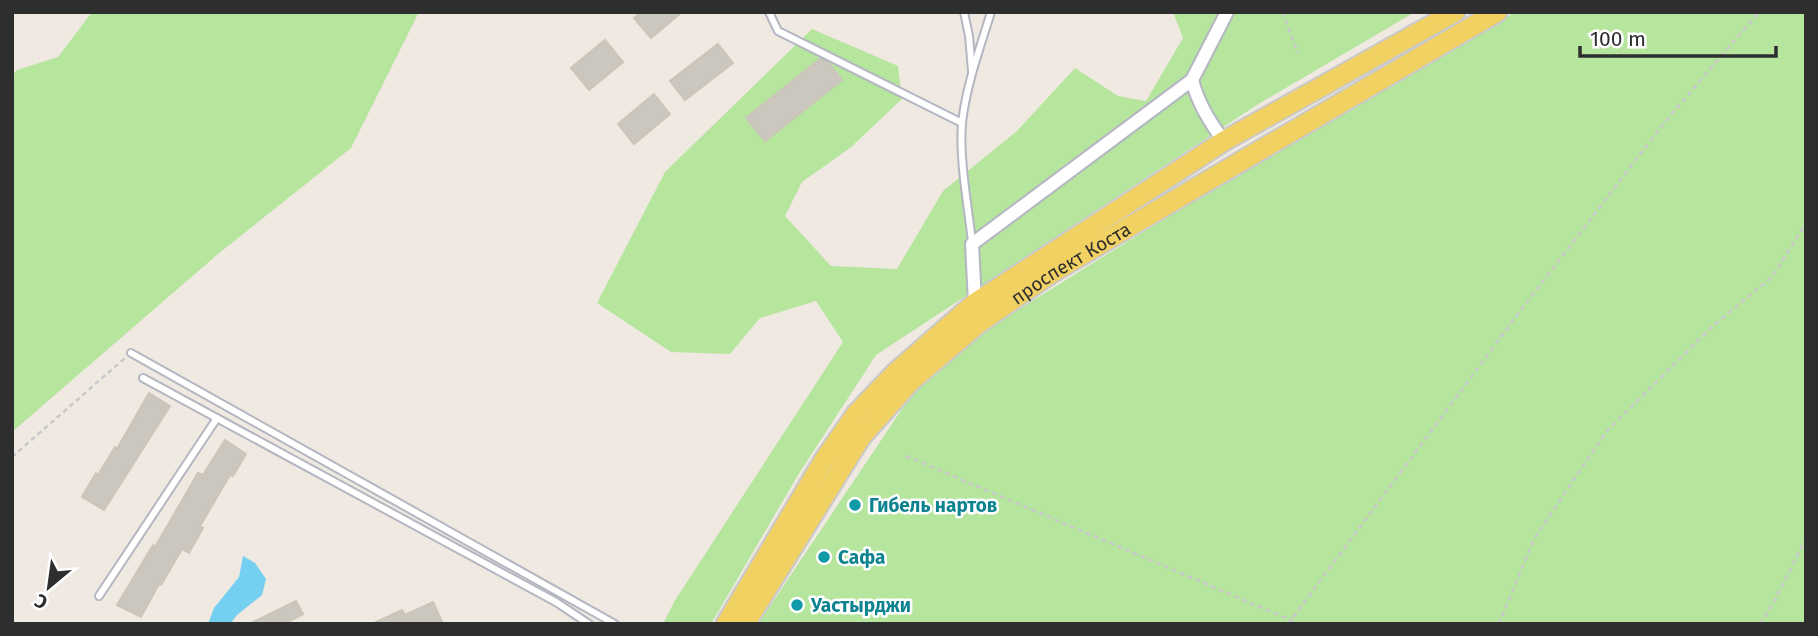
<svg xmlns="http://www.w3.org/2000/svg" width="1818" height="636" viewBox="0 0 1818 636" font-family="'Fira Sans',sans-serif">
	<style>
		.green { fill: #b6e59e }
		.water { fill: #75cff0 }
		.building { fill: #cbc7bf; stroke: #cbc5ba; stroke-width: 2 }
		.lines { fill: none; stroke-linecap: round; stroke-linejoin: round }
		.lane-casing { stroke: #b4b7c1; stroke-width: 10 }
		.street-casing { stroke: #b4b7c1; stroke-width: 16 }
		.primary-casing { stroke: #c9c9c9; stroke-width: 23 }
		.path { stroke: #c9c9c9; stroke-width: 2.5; stroke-dasharray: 5 3.5; stroke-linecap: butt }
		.lane { stroke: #fff; stroke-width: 6 }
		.street { stroke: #fff; stroke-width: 12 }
		.primary { stroke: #f2d163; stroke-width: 19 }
		.culture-dot { fill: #0f9aa8; stroke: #fff; stroke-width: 2.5 }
		.labels { text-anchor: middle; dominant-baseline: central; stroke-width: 5; stroke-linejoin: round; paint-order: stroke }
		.street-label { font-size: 19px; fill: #2e2e2e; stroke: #fff }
		.culture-label { font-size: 19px; font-weight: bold; fill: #0d838f; stroke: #fff; text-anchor: start }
	</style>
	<rect width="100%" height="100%" fill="#efe9e1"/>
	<g class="green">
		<polygon points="92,12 419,12 351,148 218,254 12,432 12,76 17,70 58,57"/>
		<polygon points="1173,12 1415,12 1260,103 876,355 798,475 711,624 663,624 674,602 843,342 816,301 760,318 730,354 671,352 597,303 665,172 812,29 898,66 902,99 850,148 802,182 785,216 831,266 897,269 943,191 1017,131 1075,68 1118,96 1146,101 1183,38"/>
		<polygon points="1515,12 1806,12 1806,624 758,624 914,391 984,331 1265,156"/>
	</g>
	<polygon class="water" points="243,556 255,563 266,579 262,595 237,615 230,624 208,624 214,608 239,577"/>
	<g class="building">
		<polygon points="641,12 682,12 651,38 634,18"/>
		<polygon points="605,40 623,62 589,90 571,68"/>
		<polygon points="718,44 733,63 685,100 670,81"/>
		<polygon points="820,59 828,62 842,80 765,141 746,118"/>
		<polygon points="654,94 670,114 634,144 618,124"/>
		<polygon points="149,393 170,406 104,510 82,497 96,473 98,475 115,447 117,449"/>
		<polygon points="225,440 246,454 233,476 230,475 200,526 203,528 189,553 182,549 161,585 159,584 141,617 117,605 153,545 155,547 198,473 203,475"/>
		<polygon points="296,601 303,614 284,624 249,624"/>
		<polygon points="433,602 443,624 372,624 402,610 405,615"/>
	</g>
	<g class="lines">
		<defs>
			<g id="lane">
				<polyline points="769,12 778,31 962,123"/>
				<polyline points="964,12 969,36 972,71"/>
				<path d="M 972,242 C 968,205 959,160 962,123 C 966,86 980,48 991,12"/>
				<polyline points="131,353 615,624"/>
				<polyline points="143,378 556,602 589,624"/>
				<polyline points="99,596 217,418"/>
			</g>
			<g id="street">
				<path d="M 1224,141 C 1210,123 1198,103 1192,80 L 1227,12"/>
				<polyline points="975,303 972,244 1192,80"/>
			</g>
			<g id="primary">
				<polyline points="726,624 824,460 856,414 895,373 975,303 1224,141 1455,12"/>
				<path id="s1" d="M 745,624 L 861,437 L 911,381 L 979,323 L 1050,274 L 1127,228 L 1497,12"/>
			</g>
		</defs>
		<use href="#lane" class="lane-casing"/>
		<use href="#street" class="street-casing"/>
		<use href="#primary" class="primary-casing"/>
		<g class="path">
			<polyline points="1282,12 1298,53"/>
			<polyline points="906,456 1300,624"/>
			<polyline points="12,457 125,358"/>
			<polyline points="1288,624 1515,318 1664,123 1759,12"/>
			<polyline points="1499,624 1534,539 1606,432 1713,326 1772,277 1806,223"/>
			<polyline points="1760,624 1775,600 1806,538"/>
		</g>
		<use href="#lane" class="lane"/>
		<use href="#street" class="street"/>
		<use href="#primary" class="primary"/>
	</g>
	<g class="culture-dot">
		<circle cx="855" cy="505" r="7"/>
		<circle cx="824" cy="557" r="7"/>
		<circle cx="797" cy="605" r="7"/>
	</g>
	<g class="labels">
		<g class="street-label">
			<text stroke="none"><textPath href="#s1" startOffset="494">проспект Коста</textPath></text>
		</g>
		<g class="culture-label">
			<text x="869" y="505">Гибель нартов</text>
			<text x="838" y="557">Сафа</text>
			<text x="811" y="605">Уастырджи</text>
		</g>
	</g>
	<rect width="1818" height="636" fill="none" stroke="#2e2e2e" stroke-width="28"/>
	<g transform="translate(49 587) rotate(209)" stroke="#ffffff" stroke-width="5" paint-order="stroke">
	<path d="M0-5L12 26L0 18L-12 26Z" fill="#2e2e2e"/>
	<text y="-10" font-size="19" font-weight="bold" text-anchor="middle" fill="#2e2e2e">С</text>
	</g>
	<path d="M1580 46v10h196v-10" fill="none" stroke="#2e2e2e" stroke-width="3.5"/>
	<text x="1590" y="46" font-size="21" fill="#2e2e2e" stroke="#ffffff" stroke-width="5" paint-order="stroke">100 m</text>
</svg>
